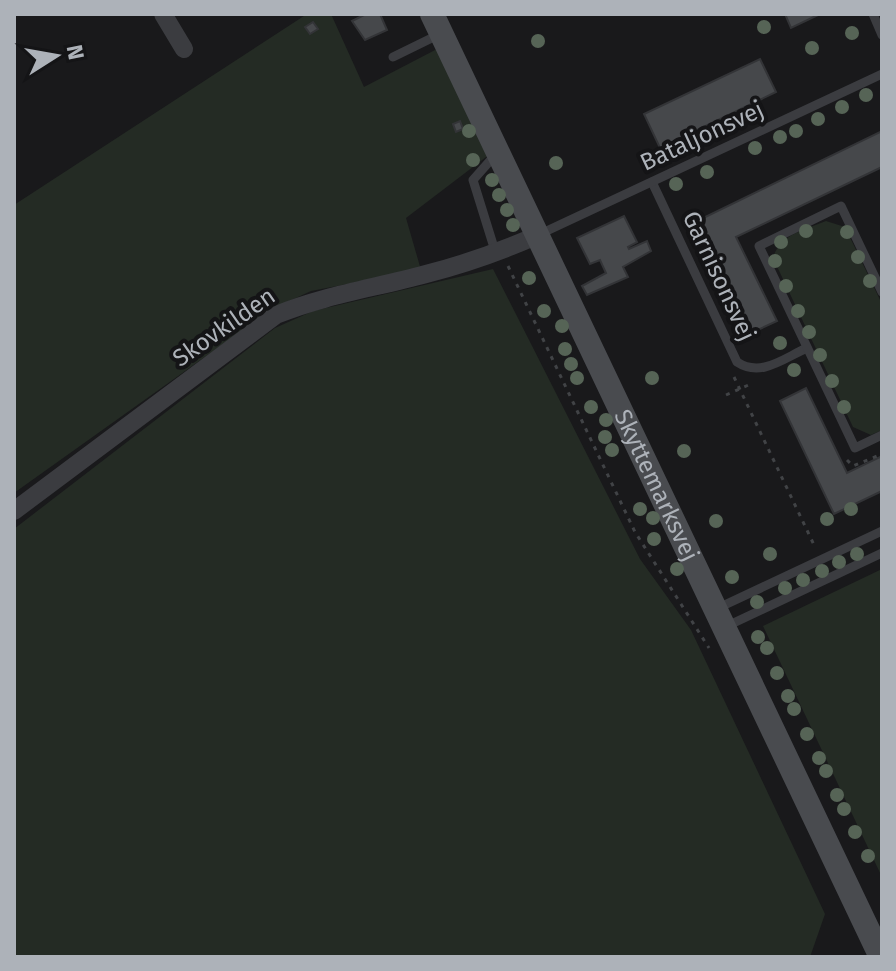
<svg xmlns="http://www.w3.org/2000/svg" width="896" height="971" viewBox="0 0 896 971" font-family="'Fira Sans',sans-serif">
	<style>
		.green { fill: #242b24 }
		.building { fill: #46484b; stroke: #333437; stroke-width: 2 }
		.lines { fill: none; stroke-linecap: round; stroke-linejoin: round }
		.path { stroke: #414346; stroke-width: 3; stroke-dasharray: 4 6; stroke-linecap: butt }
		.lane { stroke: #3b3c40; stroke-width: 9 }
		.street { stroke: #3b3c40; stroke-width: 18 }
		.secondary { stroke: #494b4f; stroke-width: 24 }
		.tree { fill: #566456 }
		.labels { text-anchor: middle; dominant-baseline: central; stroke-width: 8; stroke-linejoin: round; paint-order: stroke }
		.street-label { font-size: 24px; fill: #adb2b9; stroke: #141416 }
	</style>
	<rect width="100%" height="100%" fill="#19191b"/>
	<g class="green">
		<polygon points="307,14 331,14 364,87 437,49 490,154 406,218 421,270 311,291 272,309 14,493 14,205"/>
		<path d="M 826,221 L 845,227 L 882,304 L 882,430 L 871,435 L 853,427 L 773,258 C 780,234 805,230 826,221 Z"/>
		<polygon points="493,269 640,559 691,630 825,914 810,957 14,957 14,529 275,328 313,311"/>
		<polygon points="882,569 882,877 763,626"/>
	</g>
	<g class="building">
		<polygon points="366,14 380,14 387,30 365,40 352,21"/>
		<polygon points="785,14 820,14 791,28"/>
		<polygon points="313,22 318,29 310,34 305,27"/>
		<polygon points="760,59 776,92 660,148 644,114"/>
		<polygon points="460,121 463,129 456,132 453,124"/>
		<polygon points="882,131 882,167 736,237 777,321 749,334 695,222"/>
		<polygon points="624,216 637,242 628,247 629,249 647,241 651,251 623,267 628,277 587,295 582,286 606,273 600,260 590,264 577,238"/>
		<polygon points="806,388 847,473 882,456 882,491 834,514 780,401"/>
	</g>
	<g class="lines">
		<g class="path">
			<polyline points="508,266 635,532 709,648"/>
			<polyline points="734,377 815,547"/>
			<polyline points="726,395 753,383"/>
			<polyline points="847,460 853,466 882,454"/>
		</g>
		<g class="lane">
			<polyline points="873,14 882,35"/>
			<polyline points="393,57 440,34"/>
			<polyline points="496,154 473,180 496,254"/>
			<path d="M 652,182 L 737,362 C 761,378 784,358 807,348"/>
			<polyline points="538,235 882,74"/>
			<polyline points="882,292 841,206 759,246 855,448 882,435"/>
			<polyline points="716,609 882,531"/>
			<polyline points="725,627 882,553"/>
		</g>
		<g class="street">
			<polyline points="163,14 184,49"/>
			<path d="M 14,511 L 276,315 C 325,295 375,288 426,274 C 465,264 502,251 538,235"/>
		</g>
		<path class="secondary" id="s1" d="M 432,14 L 881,957"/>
	</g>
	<g class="tree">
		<circle cx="764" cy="27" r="7"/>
		<circle cx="852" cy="33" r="7"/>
		<circle cx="538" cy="41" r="7"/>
		<circle cx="812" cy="48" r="7"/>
		<circle cx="866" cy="95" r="7"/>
		<circle cx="842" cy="107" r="7"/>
		<circle cx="818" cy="119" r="7"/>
		<circle cx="469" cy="131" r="7"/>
		<circle cx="796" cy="131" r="7"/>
		<circle cx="780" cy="137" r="7"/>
		<circle cx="755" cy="148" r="7"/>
		<circle cx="473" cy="160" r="7"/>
		<circle cx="556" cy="163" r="7"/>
		<circle cx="707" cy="172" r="7"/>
		<circle cx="492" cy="180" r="7"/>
		<circle cx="676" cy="184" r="7"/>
		<circle cx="499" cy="195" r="7"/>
		<circle cx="507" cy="210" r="7"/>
		<circle cx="513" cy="225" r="7"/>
		<circle cx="806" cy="231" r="7"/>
		<circle cx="847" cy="232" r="7"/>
		<circle cx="781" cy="242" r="7"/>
		<circle cx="858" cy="257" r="7"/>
		<circle cx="775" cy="261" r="7"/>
		<circle cx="529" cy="278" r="7"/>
		<circle cx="870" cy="281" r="7"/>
		<circle cx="786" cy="286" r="7"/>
		<circle cx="544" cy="311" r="7"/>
		<circle cx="798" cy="311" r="7"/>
		<circle cx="562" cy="326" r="7"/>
		<circle cx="809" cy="332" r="7"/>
		<circle cx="780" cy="343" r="7"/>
		<circle cx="565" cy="349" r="7"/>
		<circle cx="820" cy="355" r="7"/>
		<circle cx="571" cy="364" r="7"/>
		<circle cx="794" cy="370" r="7"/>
		<circle cx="577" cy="378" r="7"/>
		<circle cx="652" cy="378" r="7"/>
		<circle cx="832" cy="381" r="7"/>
		<circle cx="591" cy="407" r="7"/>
		<circle cx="844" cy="407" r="7"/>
		<circle cx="606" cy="420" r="7"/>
		<circle cx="605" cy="437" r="7"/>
		<circle cx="612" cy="450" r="7"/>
		<circle cx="684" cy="451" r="7"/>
		<circle cx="640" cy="509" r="7"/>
		<circle cx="851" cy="509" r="7"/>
		<circle cx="653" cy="518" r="7"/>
		<circle cx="827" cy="519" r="7"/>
		<circle cx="716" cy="521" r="7"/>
		<circle cx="654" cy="539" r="7"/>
		<circle cx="770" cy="554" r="7"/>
		<circle cx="857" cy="554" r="7"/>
		<circle cx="839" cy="562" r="7"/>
		<circle cx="677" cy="569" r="7"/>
		<circle cx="822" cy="571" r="7"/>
		<circle cx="732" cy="577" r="7"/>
		<circle cx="803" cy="580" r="7"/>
		<circle cx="785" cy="588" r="7"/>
		<circle cx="757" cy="602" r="7"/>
		<circle cx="758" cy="637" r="7"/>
		<circle cx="767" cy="648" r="7"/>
		<circle cx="777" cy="673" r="7"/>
		<circle cx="788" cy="696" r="7"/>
		<circle cx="794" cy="709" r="7"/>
		<circle cx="807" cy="734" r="7"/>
		<circle cx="819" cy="758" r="7"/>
		<circle cx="826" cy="771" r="7"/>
		<circle cx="837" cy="795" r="7"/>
		<circle cx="844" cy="809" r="7"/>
		<circle cx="855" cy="832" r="7"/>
		<circle cx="868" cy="856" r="7"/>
	</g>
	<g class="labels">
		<g class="street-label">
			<text transform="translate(702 136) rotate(-25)">Bataljonsvej</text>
			<text transform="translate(719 276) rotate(65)">Garnisonsvej</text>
			<text transform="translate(224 327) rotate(-35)">Skovkilden</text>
			<text stroke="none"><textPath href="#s1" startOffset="522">Skyttemarksvej</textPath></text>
		</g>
	</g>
	<rect width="896" height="971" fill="none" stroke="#adb2b9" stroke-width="32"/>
	<g transform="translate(56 56) rotate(79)" stroke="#141416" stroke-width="6" paint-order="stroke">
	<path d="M0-6L14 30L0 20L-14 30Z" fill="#adb2b9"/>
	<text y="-12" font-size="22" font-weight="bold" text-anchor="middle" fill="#adb2b9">N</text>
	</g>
</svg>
